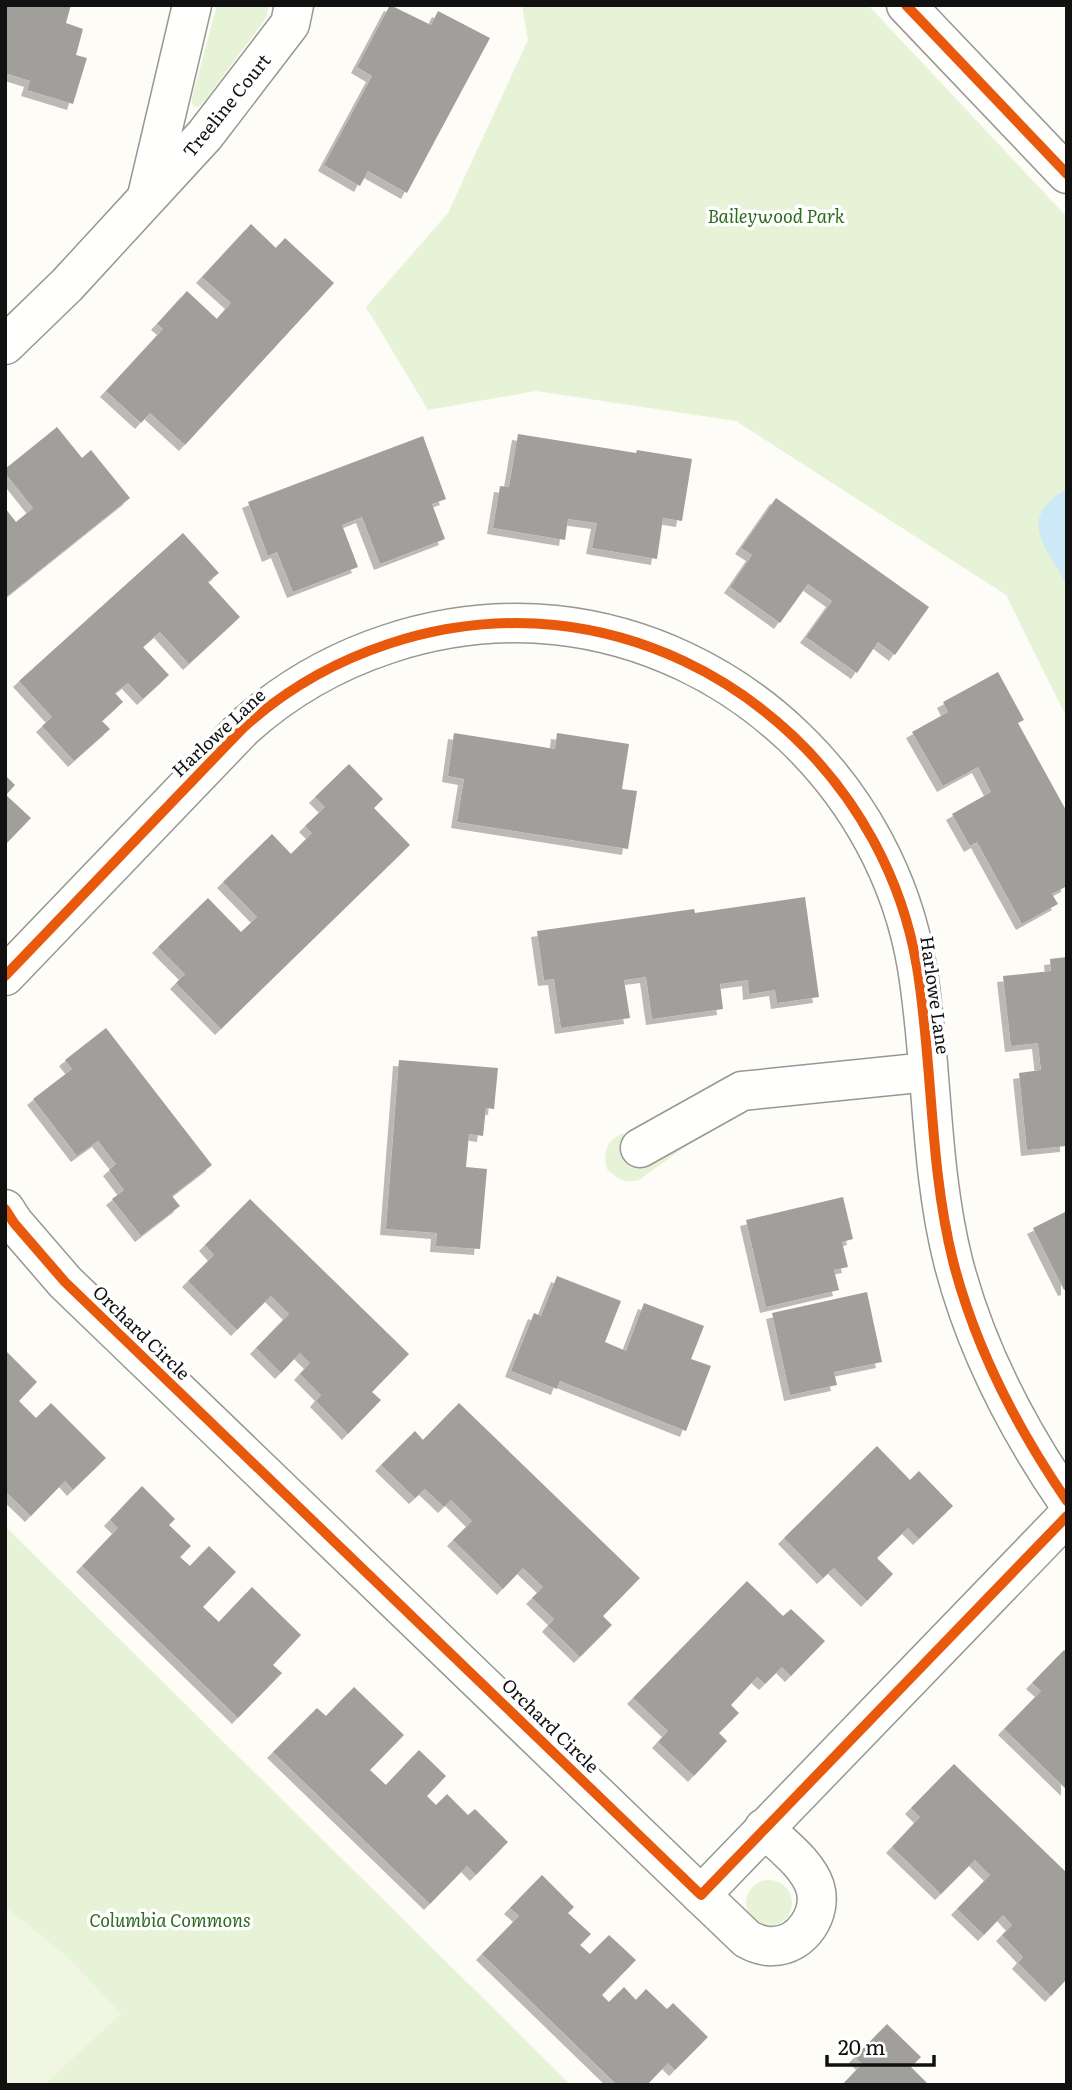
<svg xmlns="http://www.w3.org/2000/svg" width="1072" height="2090" viewBox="0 0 1072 2090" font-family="Literata,serif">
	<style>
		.green { fill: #e7f3d7 }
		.pitch { fill: #f0f6e1 }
		.water { fill: #cde8f7 }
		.building { fill: #a19f9c; filter: url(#shadow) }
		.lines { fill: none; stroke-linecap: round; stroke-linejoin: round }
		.street-casing { stroke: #979795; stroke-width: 41 }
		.street { stroke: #fffffe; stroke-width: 38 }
		.cycleway-casing { stroke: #fff; stroke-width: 15 }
		.cycleway { stroke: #e8590c; stroke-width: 10 }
		.labels { text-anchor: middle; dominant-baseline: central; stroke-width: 7; stroke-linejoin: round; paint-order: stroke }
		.street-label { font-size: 18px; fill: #111; stroke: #fff }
		.park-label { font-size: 18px; font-style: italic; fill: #2f6b1f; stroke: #fff }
	</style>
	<defs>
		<filter id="shadow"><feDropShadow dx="-6" dy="6" stdDeviation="0" flood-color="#0004"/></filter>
	</defs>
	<rect width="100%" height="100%" fill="#fdfcf7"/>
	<g class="green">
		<polygon points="217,5 269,5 266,18 206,99 198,107 195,107 192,104 192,98"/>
		<polygon points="522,5 868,5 1067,217 1067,718 1006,595 736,421 536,391 428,410 366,307 448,213 528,40"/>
		<path d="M 692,1124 L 700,1136 L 639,1180 C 625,1184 618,1179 607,1169 C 603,1154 606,1141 621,1134 Z"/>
		<polygon points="5,1526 571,2085 5,2085"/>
		<circle cx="769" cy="1903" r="23"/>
	</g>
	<polygon class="pitch" points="5,1906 71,1960 121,2014 44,2085 5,2085"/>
	<path class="water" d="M 1067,489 L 1067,585 C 1046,547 1015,518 1067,489 Z"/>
	<g class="building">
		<polygon points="5,5 71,5 66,23 83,29 76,55 87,58 73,104 27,90 30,81 5,73"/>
		<polygon points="390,5 431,25 438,11 490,38 407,193 368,171 360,186 324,165 372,76 357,67"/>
		<polygon points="251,224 276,248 285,238 334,283 185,445 150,413 141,423 106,391 163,329 157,324 187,291 217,319 231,303 202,277"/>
		<polygon points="57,427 82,458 91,450 130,498 5,598 5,508 16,522 33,508 5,473 5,469"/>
		<polygon points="518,434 636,453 637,450 692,459 682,521 663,518 657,559 592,548 597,523 568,519 565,540 493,528 500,486 509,487"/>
		<polygon points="423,436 446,499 432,504 445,539 380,564 362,517 342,525 358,567 293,592 277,552 268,556 248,502"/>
		<polygon points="776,498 929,607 895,655 878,642 857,673 806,637 832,601 808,584 780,623 730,587 752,555 741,548"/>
		<polygon points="183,533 219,573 208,582 240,617 189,664 160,632 143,647 169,675 143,699 128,683 115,693 123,702 102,721 110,729 74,761 42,726 52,717 19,681"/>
		<polygon points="998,672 1024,720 1018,723 1067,812 1067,886 1052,894 1058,904 1022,924 977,842 970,846 952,814 991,792 978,767 943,786 912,732 948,712 943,702"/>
		<polygon points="454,733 555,749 557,733 629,744 622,789 637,791 628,849 457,822 464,779 448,776"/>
		<polygon points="349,764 383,799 374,808 410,845 221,1029 176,983 185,974 158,947 208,898 241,932 257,917 223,882 272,834 291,854 312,833 305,826 325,807 315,797"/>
		<polygon points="5,775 15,785 6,795 31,818 5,845"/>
		<polygon points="805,897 819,997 777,1003 775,990 749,994 748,980 720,984 723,1009 652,1019 646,977 624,980 630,1018 561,1028 554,979 544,980 537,931 694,909 695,913"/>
		<polygon points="1067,957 1066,1146 1027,1150 1019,1073 1041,1070 1038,1043 1011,1046 1003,976 1051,971 1050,959"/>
		<polygon points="106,1028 212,1165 172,1196 180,1206 141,1236 112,1199 124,1190 109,1170 116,1164 98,1141 77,1156 33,1099 72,1069 65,1060"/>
		<polygon points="399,1060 498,1068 494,1109 486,1108 483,1136 469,1134 466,1167 487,1169 480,1249 436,1246 437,1233 386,1229"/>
		<polygon points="843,1197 853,1239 842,1242 848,1267 834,1270 839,1290 766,1307 746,1220"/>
		<polygon points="250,1199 409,1354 372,1392 381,1400 348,1434 316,1401 321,1395 300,1374 310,1363 300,1353 281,1373 256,1348 289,1314 271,1296 237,1330 188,1281 214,1255 205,1245"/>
		<polygon points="1067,1211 1067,1289 1064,1290 1033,1228"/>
		<polygon points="557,1276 621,1301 605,1342 626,1351 644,1303 704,1326 691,1359 711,1366 686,1431 560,1381 557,1389 511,1371 534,1313 541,1316"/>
		<polygon points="867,1292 882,1362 834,1372 837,1385 790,1395 772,1313"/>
		<polygon points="5,1350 37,1382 19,1401 36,1418 51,1403 106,1458 73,1490 65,1481 31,1516 5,1491"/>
		<polygon points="459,1403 640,1578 603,1616 612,1625 580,1657 548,1626 554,1619 532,1598 543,1587 523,1568 503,1589 453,1540 472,1521 451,1500 444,1507 425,1489 415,1498 381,1465 415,1431 423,1440"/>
		<polygon points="877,1446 910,1480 919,1471 953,1506 919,1539 908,1528 877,1558 893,1574 867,1601 834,1568 823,1578 784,1538"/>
		<polygon points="142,1486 175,1519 169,1525 191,1546 180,1557 190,1566 209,1546 236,1572 203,1607 219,1622 252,1587 301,1635 273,1665 282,1673 238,1718 82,1566 118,1528 110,1520"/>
		<polygon points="747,1581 783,1616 791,1609 825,1641 791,1676 782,1667 765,1684 757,1677 731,1705 739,1713 719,1733 727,1741 694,1776 658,1742 668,1731 633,1698"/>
		<polygon points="1064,1650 1067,1652 1067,1790 1004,1729 1041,1691 1032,1683"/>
		<polygon points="354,1687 404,1735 370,1770 386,1785 419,1750 446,1776 427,1796 436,1805 447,1794 468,1815 475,1809 508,1842 476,1875 467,1866 430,1904 273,1752 317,1708 326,1716"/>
		<polygon points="954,1764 1067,1873 1067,1979 1051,1996 1018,1963 1023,1957 1002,1935 1012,1925 1003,1915 984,1935 957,1909 990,1875 975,1860 941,1894 892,1847 920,1817 911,1808"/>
		<polygon points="542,1875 574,1907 568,1913 591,1934 580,1945 590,1954 609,1935 636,1960 602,1995 609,2002 624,1987 636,2000 646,1989 667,2009 673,2003 708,2037 675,2070 668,2063 647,2085 617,2085 482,1954 519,1916 510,1908"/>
		<polygon points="887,2024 921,2057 911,2067 929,2085 842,2085 862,2064 855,2057"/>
	</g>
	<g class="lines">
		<defs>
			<g id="street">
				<polyline points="906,5 1067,174"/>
				<polyline points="147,196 192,5"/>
				<polyline points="5,345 67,285 205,135 290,24 294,5"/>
				<path d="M 5,976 L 243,728 C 327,652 443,614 555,625 C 737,644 887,788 917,967 C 933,1064 929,1165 953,1261 C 975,1347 1017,1428 1067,1501"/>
				<polyline points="640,1148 742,1091 928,1072"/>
				<polyline points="5,1209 14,1223 65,1282 701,1895 1067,1516"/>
				<path d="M 701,1895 L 747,1939 C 754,1943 765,1947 773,1946 C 802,1946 823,1913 815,1887 C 807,1863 781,1845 764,1828"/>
			</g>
		</defs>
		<use href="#street" class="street-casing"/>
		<use href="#street" class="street"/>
		<defs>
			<g id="cycleway">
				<polyline points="906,5 1067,174"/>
				<path d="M 5,976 L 243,728 C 327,652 443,614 555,625 C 737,644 887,788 917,967 C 933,1064 929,1165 953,1261 C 975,1347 1017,1428 1067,1501"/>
				<polyline points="5,1209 14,1223 65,1282 701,1895 1067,1516"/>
			</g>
		</defs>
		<use href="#cycleway" class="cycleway-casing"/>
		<use href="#cycleway" class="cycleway"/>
	</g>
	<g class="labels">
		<g class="street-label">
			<text transform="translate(226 105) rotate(-51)">Treeline Court</text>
			<text transform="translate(218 732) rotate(-43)">Harlowe Lane</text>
			<text transform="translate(936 995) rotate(82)">Harlowe Lane</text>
			<text transform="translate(142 1332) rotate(44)">Orchard Circle</text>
			<text transform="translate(551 1725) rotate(44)">Orchard Circle</text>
		</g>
		<g class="park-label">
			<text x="776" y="215">Baileywood Park</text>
			<text x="170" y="1919">Columbia Commons</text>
		</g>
	</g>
	<rect width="1072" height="2090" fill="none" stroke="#111111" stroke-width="14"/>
	<path d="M827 2055v10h107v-10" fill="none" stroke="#111111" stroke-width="3.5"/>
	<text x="838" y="2055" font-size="21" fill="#111111" stroke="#ffffff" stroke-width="5" paint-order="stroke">20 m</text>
</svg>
